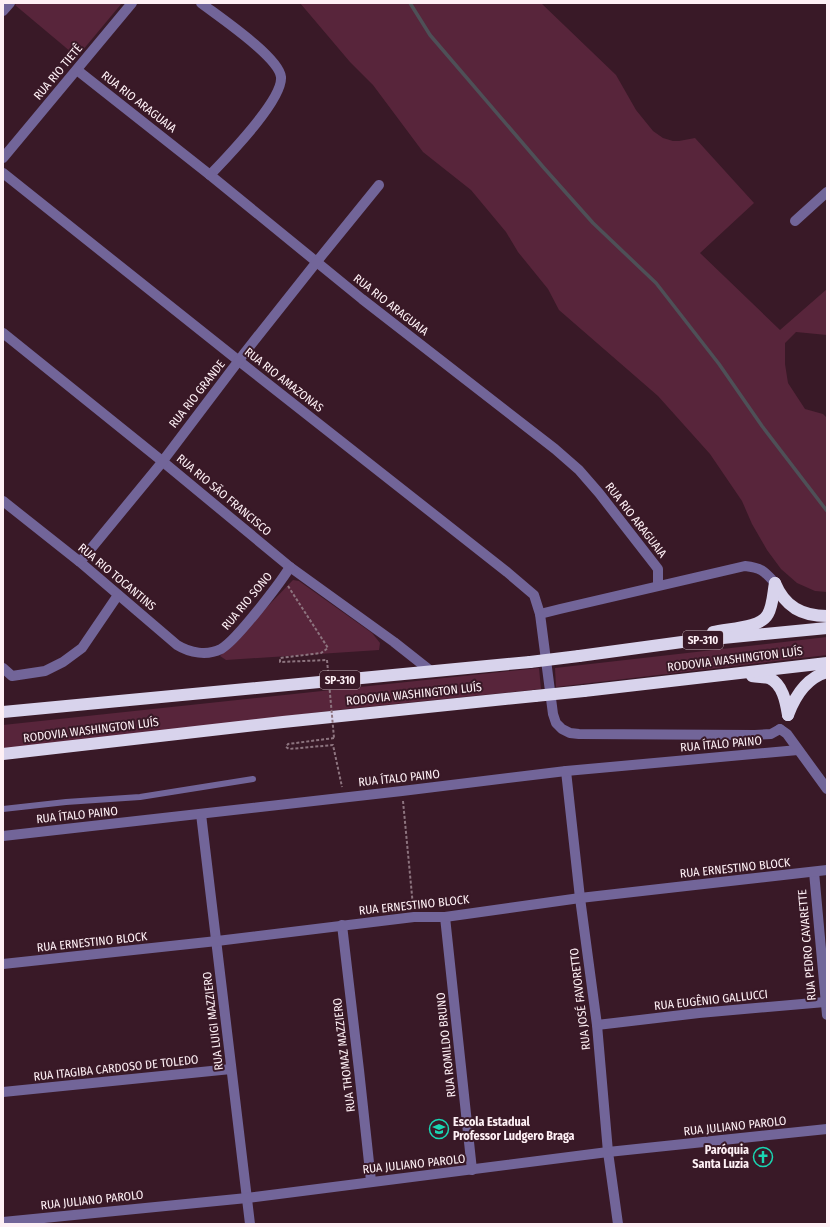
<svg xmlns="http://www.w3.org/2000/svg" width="830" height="1227" viewBox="0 0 830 1227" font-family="'Fira Sans Condensed',sans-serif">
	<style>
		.green { fill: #58253b }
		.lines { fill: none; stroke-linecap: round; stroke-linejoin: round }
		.stream { stroke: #4e5057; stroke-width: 3.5 }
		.path { stroke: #8d747f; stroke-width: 2; stroke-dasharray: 3 2; stroke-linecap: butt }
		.service { stroke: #726599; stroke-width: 6 }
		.minor { stroke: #726599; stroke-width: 10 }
		.tertiary { stroke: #726599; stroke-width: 10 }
		.motorway { stroke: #d8d3ec; stroke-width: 12 }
		.path-bridge { stroke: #8d747f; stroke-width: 2; stroke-dasharray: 3 2; stroke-linecap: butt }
		.motorway-bridge { stroke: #d8d3ec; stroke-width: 12 }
		.labels { text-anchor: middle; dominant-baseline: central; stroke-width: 4; stroke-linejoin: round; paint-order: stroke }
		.shield { fill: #391927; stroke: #c3b0b7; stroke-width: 1 }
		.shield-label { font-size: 11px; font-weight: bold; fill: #fef0f5 }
		.street-label { font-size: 12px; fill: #fef0f5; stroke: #391927 }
		.poi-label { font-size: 12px; font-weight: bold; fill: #fef0f5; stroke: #391927; text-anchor: start }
	</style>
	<rect width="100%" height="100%" fill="#391927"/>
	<g class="green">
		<polygon points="17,3 122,3 77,57 15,5"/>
		<polygon points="300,3 541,3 616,75 636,110 653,131 663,138 673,141 679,141 695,138 754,203 700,253 780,330 827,289 827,335 796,332 785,343 785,364 788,383 805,409 823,414 827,418 827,592 815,591 797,583 781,569 767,550 752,524 742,501 710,454 658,396 559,310 548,289 518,252 506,232 471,190 423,152 373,85 350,62"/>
		<polygon points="293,580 299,581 372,633 380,643 379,650 226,660 220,656"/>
		<polygon points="827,637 827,655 556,687 555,668"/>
		<polygon points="539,668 541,689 346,709 3,750 3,725"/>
	</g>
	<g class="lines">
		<polyline class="stream" points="410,3 430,35 544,168 593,223 656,283 719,364 762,426 827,511"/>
		<g class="path">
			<polyline points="288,586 328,648 321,653 280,658 280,662 327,660"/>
			<polyline points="334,738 288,744 286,747 289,749 333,745 342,787"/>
			<polyline points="403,801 413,906"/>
		</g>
		<polyline class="service" points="3,809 66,802 140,797 253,779"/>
		<g class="minor">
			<path d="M 201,3 C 218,16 279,57 281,77 C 283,100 227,157 210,175"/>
			<polyline points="3,11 10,3"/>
			<polyline points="77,70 210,175 362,299 555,449 579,470 599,493 655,565 658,569 658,585"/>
			<polyline points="3,158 132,3"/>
			<polyline points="3,173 239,361 507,572 534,595 540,614"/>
			<polyline points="795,221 827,192"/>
			<polyline points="3,333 162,461 290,567 394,642 432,672"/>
			<path d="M 3,501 L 80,562 L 177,645 C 190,653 207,656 221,649 C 236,641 280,583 290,567"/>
			<polyline points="80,562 159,466 246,351 323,254 379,185"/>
			<polyline points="3,668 12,676 45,671 63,662 82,648 118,595"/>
			<polyline points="566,771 580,898 597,1025 608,1152 618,1224"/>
			<polyline points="201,814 250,1224"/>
			<polyline points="3,836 402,791 566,771 798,750"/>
			<polyline points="814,872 827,1015"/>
			<polyline points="445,917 472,1170"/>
			<polyline points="342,925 359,1070 371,1181"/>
			<polyline points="3,964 217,941 414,917 445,917 580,898 827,870"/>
			<polyline points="597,1025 699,1013 825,1002 827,1003"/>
			<polyline points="3,1092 231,1069"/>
			<polyline points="3,1222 247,1198 608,1152 827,1129"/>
		</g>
		<g class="tertiary">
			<path d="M 775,583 C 764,571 762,568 745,566 L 560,609 L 540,614 L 553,714 L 556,723 L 562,729 L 570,733 L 579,734 L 755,735 L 771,734 L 780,729"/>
			<polyline points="780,729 787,734 827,789"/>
		</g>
		<g class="motorway">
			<path d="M 775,583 C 785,607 802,616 827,616"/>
			<path d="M 713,632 C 728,628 760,629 768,614 C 773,605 773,593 775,583"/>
			<polyline points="579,656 682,642 827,628"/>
			<path d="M 752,676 C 757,677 764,677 769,678 C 783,684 786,703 788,715"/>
			<polyline points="584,691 827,663"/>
			<polyline points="3,712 530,662"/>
			<path d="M 788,715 C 795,696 806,678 827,672"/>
			<polyline points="3,754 283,722 535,696"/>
		</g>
		<polyline class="path-bridge" points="327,660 334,738"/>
		<g class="motorway-bridge">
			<polyline points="530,662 579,656"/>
			<polyline points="535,696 584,691"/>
		</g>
	</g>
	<defs>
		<symbol id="school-ring" viewBox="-11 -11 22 22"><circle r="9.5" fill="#391927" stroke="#1ad5b2" stroke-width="1.5"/><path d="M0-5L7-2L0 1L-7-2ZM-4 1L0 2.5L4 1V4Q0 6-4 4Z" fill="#1ad5b2"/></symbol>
		<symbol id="church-ring" viewBox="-11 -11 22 22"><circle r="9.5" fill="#391927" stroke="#1ad5b2" stroke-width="1.5"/><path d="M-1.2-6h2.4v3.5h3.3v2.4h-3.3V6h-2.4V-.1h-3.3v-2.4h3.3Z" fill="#1ad5b2"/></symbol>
	</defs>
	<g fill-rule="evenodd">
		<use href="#school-ring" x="428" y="1118" width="22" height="22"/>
		<use href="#church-ring" x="752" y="1146" width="22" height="22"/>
	</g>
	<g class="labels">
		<g class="shield">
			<rect x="683" y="631" width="40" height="18" rx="3"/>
			<rect x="320" y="671" width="40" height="18" rx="3"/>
		</g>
		<g class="shield-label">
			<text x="703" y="640">SP-310</text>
			<text x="340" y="680">SP-310</text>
		</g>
		<g class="street-label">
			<text transform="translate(58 72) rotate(-50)">RUA RIO TIETÊ</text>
			<text transform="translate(139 102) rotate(38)">RUA RIO ARAGUAIA</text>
			<text transform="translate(391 305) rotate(38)">RUA RIO ARAGUAIA</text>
			<text transform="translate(284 380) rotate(38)">RUA RIO AMAZONAS</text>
			<text transform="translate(197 394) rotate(-52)">RUA RIO GRANDE</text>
			<text transform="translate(224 495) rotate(40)">RUA RIO SÃO FRANCISCO</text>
			<text transform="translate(636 520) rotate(52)">RUA RIO ARAGUAIA</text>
			<text transform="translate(117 577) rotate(40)">RUA RIO TOCANTINS</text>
			<text transform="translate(247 601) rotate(-50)">RUA RIO SONO</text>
			<text transform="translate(735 659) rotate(-7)">RODOVIA WASHINGTON LUÍS</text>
			<text transform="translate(414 694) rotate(-6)">RODOVIA WASHINGTON LUÍS</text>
			<text transform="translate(91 730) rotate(-7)">RODOVIA WASHINGTON LUÍS</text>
			<text transform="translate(721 744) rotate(-5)">RUA ÍTALO PAINO</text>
			<text transform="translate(399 778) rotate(-6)">RUA ÍTALO PAINO</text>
			<text transform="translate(77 815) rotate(-6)">RUA ÍTALO PAINO</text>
			<text transform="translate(735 868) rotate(-6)">RUA ERNESTINO BLOCK</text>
			<text transform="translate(414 905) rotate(-6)">RUA ERNESTINO BLOCK</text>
			<text transform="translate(92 942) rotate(-6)">RUA ERNESTINO BLOCK</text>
			<text transform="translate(807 945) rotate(-95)">RUA PEDRO CAVARETTE</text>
			<text transform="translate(580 999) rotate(-97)">RUA JOSÉ FAVORETTO</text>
			<text transform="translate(711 1000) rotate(-6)">RUA EUGÊNIO GALLUCCI</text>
			<text transform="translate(213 1021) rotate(-97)">RUA LUIGI MAZZIERO</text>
			<text transform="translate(446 1045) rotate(-96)">RUA ROMILDO BRUNO</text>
			<text transform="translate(344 1055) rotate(-97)">RUA THOMAZ MAZZIERO</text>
			<text transform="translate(116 1068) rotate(-6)">RUA ITAGIBA CARDOSO DE TOLEDO</text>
			<text transform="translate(735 1126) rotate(-6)">RUA JULIANO PAROLO</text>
			<text transform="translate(414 1164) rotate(-6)">RUA JULIANO PAROLO</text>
			<text transform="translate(92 1200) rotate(-6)">RUA JULIANO PAROLO</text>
		</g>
		<g class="poi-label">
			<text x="453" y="1122">Escola Estadual<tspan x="453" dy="14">Professor Ludgero Braga</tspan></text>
			<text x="749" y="1150" text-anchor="end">Paróquia<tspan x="749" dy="14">Santa Luzia</tspan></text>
		</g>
	</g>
	<rect width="830" height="1227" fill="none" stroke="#fef0f5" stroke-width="8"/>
</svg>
